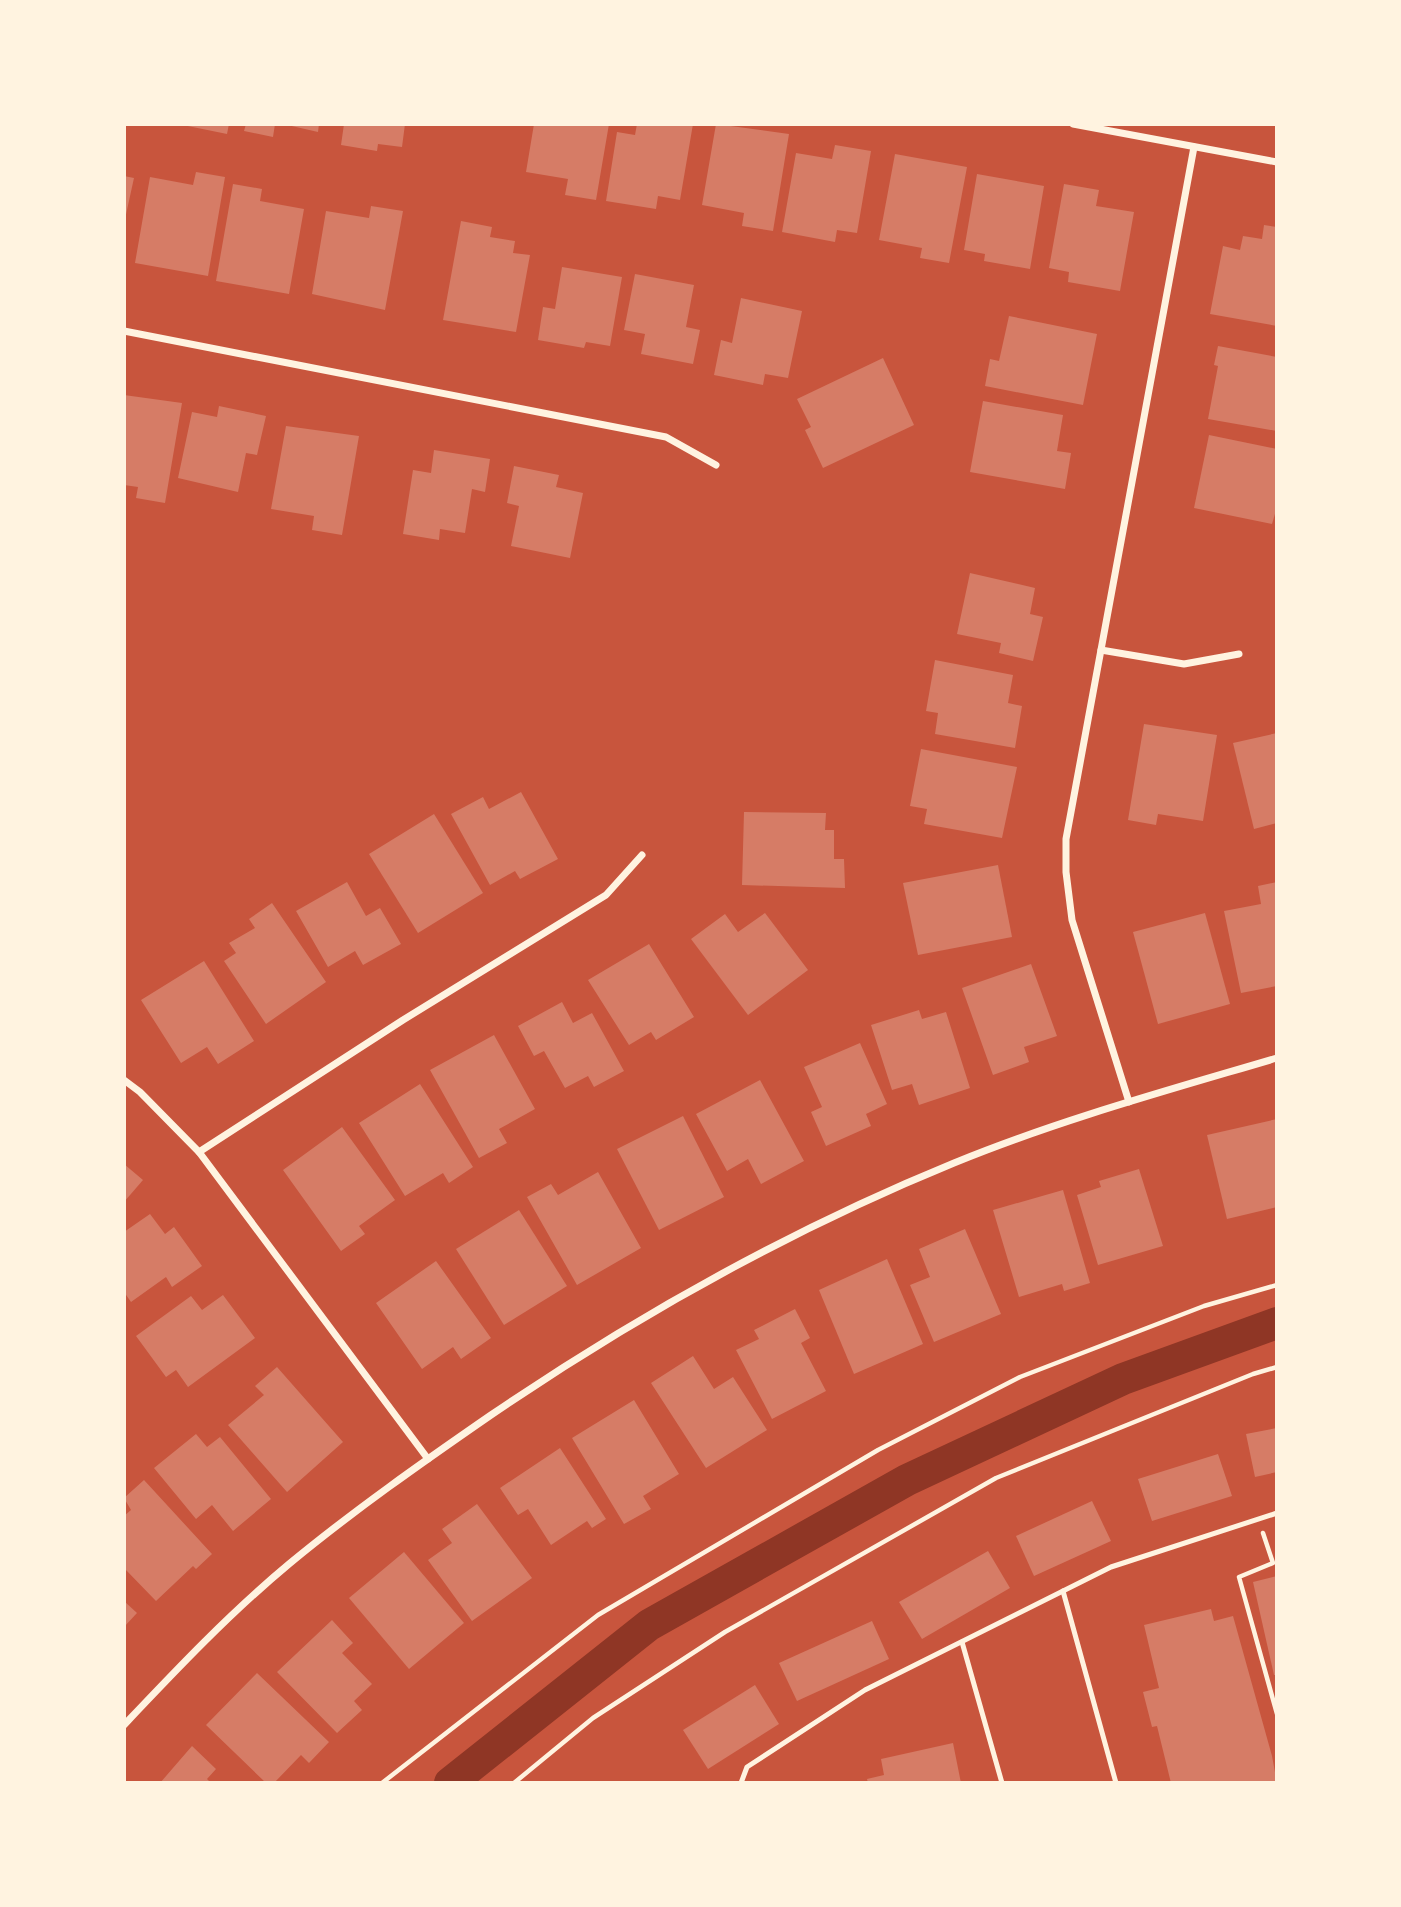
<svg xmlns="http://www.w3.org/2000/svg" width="1401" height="1907" viewBox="0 0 1401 1907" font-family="'Source Sans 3',sans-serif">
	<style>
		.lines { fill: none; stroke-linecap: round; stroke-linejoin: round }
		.canal { stroke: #8f3625; stroke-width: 32 }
		.building { fill: #d67c66 }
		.path { stroke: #fff3e0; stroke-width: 4.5 }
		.service { stroke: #fff3e0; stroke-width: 5 }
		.minor { stroke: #fff3e0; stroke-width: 7 }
	</style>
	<rect width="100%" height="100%" fill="#c8553d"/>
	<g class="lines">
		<polyline class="canal" points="450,1783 649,1625 907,1480 1123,1379 1277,1323"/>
	</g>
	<g class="building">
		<polygon points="178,124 229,124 227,134"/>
		<polygon points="246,124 275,124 273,137 244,131"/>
		<polygon points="283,124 319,124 318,132"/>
		<polygon points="344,124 405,124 402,147 378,144 377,151 341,145"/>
		<polygon points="534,124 609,124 596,200 565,195 568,179 526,172"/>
		<polygon points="637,124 693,124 680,200 658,196 656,209 606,201 617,132 635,135"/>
		<polygon points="716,124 789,134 773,231 742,226 744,213 702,205"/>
		<polygon points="835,145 871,151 857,233 837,230 835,242 782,232 796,153 832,159"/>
		<polygon points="895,154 967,167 949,263 920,258 922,248 879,240"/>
		<polygon points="196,172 225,177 208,276 135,263 150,177 193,185"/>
		<polygon points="977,174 1044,186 1030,269 984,261 985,254 964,250"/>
		<polygon points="124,176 134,178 125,219 124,219"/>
		<polygon points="233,184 262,189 260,201 304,209 289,294 216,281"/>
		<polygon points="1064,184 1099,190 1096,206 1134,212 1120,291 1068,282 1069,272 1049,268"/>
		<polygon points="371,206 403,211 385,310 312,294 326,211 369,218"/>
		<polygon points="461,221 492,227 490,237 515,241 513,253 530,255 516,332 443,320"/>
		<polygon points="1264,225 1277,227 1277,326 1210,314 1223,246 1240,250 1243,236 1262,239"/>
		<polygon points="562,267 622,277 610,346 586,342 584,348 538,340 543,307 555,309"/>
		<polygon points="635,274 694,285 686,327 700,330 693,364 641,354 645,334 624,330"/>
		<polygon points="741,298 802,311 788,378 765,374 763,385 714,375 721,340 732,343"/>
		<polygon points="1009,316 1097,334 1083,405 985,386 990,359 999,361"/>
		<polygon points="1218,346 1277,357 1277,431 1208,419 1218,366 1214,365"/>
		<polygon points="883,358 914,425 823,468 805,430 811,427 797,399"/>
		<polygon points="124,395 182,403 165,503 136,498 138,487 124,485"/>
		<polygon points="983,401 1063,415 1057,451 1071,453 1065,489 970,472"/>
		<polygon points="219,406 266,416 257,455 246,453 238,492 178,478 192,412 217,417"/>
		<polygon points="286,426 359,436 342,535 312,530 314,516 271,509"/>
		<polygon points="1209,435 1277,449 1277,507 1272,524 1194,508"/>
		<polygon points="434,450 490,459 485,492 472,489 465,533 440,529 439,540 403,534 413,470 431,473"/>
		<polygon points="514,466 559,475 556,487 583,493 570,558 511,546 519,506 507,503"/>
		<polygon points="970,573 1035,588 1030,614 1043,617 1033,661 999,653 1001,643 957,634"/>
		<polygon points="935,660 1013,675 1008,703 1022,706 1015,748 935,734 938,713 926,711"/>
		<polygon points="1144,724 1217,735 1203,821 1158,814 1156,825 1128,820"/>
		<polygon points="1277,733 1277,823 1254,829 1233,743"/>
		<polygon points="921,749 1017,767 1002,838 924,824 927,809 910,806"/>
		<polygon points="521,792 558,859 520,879 515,871 490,885 451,814 483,797 489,809"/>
		<polygon points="744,812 826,813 825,830 834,830 834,859 844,859 845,888 742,885"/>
		<polygon points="434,814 483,893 418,933 369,854"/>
		<polygon points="998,865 1012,937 918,955 903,883"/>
		<polygon points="347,882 366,916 380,908 401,944 363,965 355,951 328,967 296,911"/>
		<polygon points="1277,882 1277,986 1241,993 1224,911 1261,904 1258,886"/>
		<polygon points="272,903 326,982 266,1024 224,961 236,953 229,943 255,928 249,919"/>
		<polygon points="765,913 808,970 748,1015 691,939 725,914 738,932"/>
		<polygon points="1205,913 1230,1004 1158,1024 1133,932"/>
		<polygon points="649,944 694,1017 656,1040 651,1032 629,1045 588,980"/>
		<polygon points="204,961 254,1041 218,1064 207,1047 181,1063 141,1000"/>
		<polygon points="1031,964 1057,1036 1024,1047 1029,1062 993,1075 962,988"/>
		<polygon points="562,1002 573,1023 592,1013 624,1071 594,1087 588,1076 565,1088 544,1051 534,1056 518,1026"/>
		<polygon points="919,1010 922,1019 946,1012 970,1088 919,1105 912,1084 892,1090 871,1025"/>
		<polygon points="494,1035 535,1109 499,1129 507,1143 479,1158 430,1070"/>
		<polygon points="860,1043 887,1104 866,1114 871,1126 826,1146 811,1112 822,1107 804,1067"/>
		<polygon points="760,1080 804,1161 761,1184 748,1159 727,1171 696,1114"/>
		<polygon points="420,1084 473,1167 449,1183 443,1173 405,1196 359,1123"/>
		<polygon points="683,1116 724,1197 659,1230 617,1149"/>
		<polygon points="1277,1119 1277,1207 1227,1219 1207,1135"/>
		<polygon points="342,1127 395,1200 359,1226 365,1234 341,1251 283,1170"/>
		<polygon points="124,1164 143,1180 124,1202"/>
		<polygon points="1139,1169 1163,1246 1098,1265 1077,1195 1101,1187 1099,1181"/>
		<polygon points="598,1172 641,1248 577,1285 527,1197 551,1184 558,1195"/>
		<polygon points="1063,1190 1090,1283 1064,1291 1062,1284 1019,1297 993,1210"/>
		<polygon points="519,1210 567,1286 504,1325 456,1249"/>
		<polygon points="150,1214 165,1234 174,1227 202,1266 172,1287 166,1277 131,1302 124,1292 124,1232"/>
		<polygon points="965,1229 1001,1314 934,1342 910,1285 930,1277 919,1249"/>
		<polygon points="887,1259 923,1344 854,1374 819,1290"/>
		<polygon points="436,1261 491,1338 461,1359 453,1347 422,1369 376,1303"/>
		<polygon points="223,1295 255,1338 188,1387 176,1370 166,1377 136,1336 191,1296 202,1310"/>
		<polygon points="795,1309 810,1338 801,1343 826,1391 772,1419 736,1350 759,1339 754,1330"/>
		<polygon points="693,1356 714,1389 733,1377 767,1430 706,1468 651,1383"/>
		<polygon points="277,1367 343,1442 287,1492 228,1425 264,1395 255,1386"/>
		<polygon points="634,1400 679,1474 643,1496 651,1509 624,1524 572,1438"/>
		<polygon points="1277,1428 1277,1472 1255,1477 1246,1434"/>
		<polygon points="196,1434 207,1447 220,1437 271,1499 233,1531 212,1505 196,1519 154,1468"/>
		<polygon points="560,1448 606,1519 592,1528 587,1521 551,1545 528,1509 518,1515 500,1488"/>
		<polygon points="1218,1454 1232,1496 1152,1521 1138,1479"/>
		<polygon points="144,1480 212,1554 196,1569 193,1566 156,1601 124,1568 124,1516 131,1510 124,1498"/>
		<polygon points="1092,1501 1111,1541 1034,1576 1016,1536"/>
		<polygon points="477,1504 532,1578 472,1621 428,1560 452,1543 442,1529"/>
		<polygon points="988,1551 1010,1588 922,1639 899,1602"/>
		<polygon points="404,1552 464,1623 409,1669 349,1598"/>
		<polygon points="1277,1576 1277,1675 1274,1675 1253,1582"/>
		<polygon points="124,1601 137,1613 124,1627"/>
		<polygon points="1211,1609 1214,1621 1233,1616 1272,1756 1277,1783 1171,1783 1157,1726 1152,1727 1143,1692 1159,1688 1144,1625"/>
		<polygon points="332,1620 353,1643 342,1653 372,1684 354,1701 362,1710 337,1733 277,1672"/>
		<polygon points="872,1621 889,1659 797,1701 779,1663"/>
		<polygon points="257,1673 329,1742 309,1763 301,1755 274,1783 266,1783 206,1725"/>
		<polygon points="755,1685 779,1724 708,1769 683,1730"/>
		<polygon points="953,1743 961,1783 868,1783 867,1779 884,1775 881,1759"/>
		<polygon points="192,1746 216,1769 207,1779 211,1783 160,1783"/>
	</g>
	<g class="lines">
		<g class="path">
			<polyline points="1263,1533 1273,1563 1239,1577 1277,1714"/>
			<polyline points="382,1783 598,1615 878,1450 1020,1377 1204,1306 1277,1285"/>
			<polyline points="514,1783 593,1718 725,1632 996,1478 1253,1374 1277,1367"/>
		</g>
		<g class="service">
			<polyline points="1063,1591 1116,1783"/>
			<polyline points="962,1642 1002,1783"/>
			<polyline points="741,1783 747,1767 865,1690 1111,1567 1277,1513"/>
		</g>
		<g class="minor">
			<polyline points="1073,124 1277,162"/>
			<polyline points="124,331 666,437 716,465"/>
			<polyline points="1101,650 1184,664 1239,654"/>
			<polyline points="124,1080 140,1092 199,1152 428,1459"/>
			<polyline points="1129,1102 1072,920 1066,872 1066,839 1194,147"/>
			<polyline points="199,1152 403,1020 606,895 642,855"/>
			<path d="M 124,1725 C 177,1669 230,1613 289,1564 C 353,1511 423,1462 491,1415 C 638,1315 790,1230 954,1163 C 1059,1120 1169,1090 1277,1058"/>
		</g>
	</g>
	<rect width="1401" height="1907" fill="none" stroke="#fff3e0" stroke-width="252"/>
</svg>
